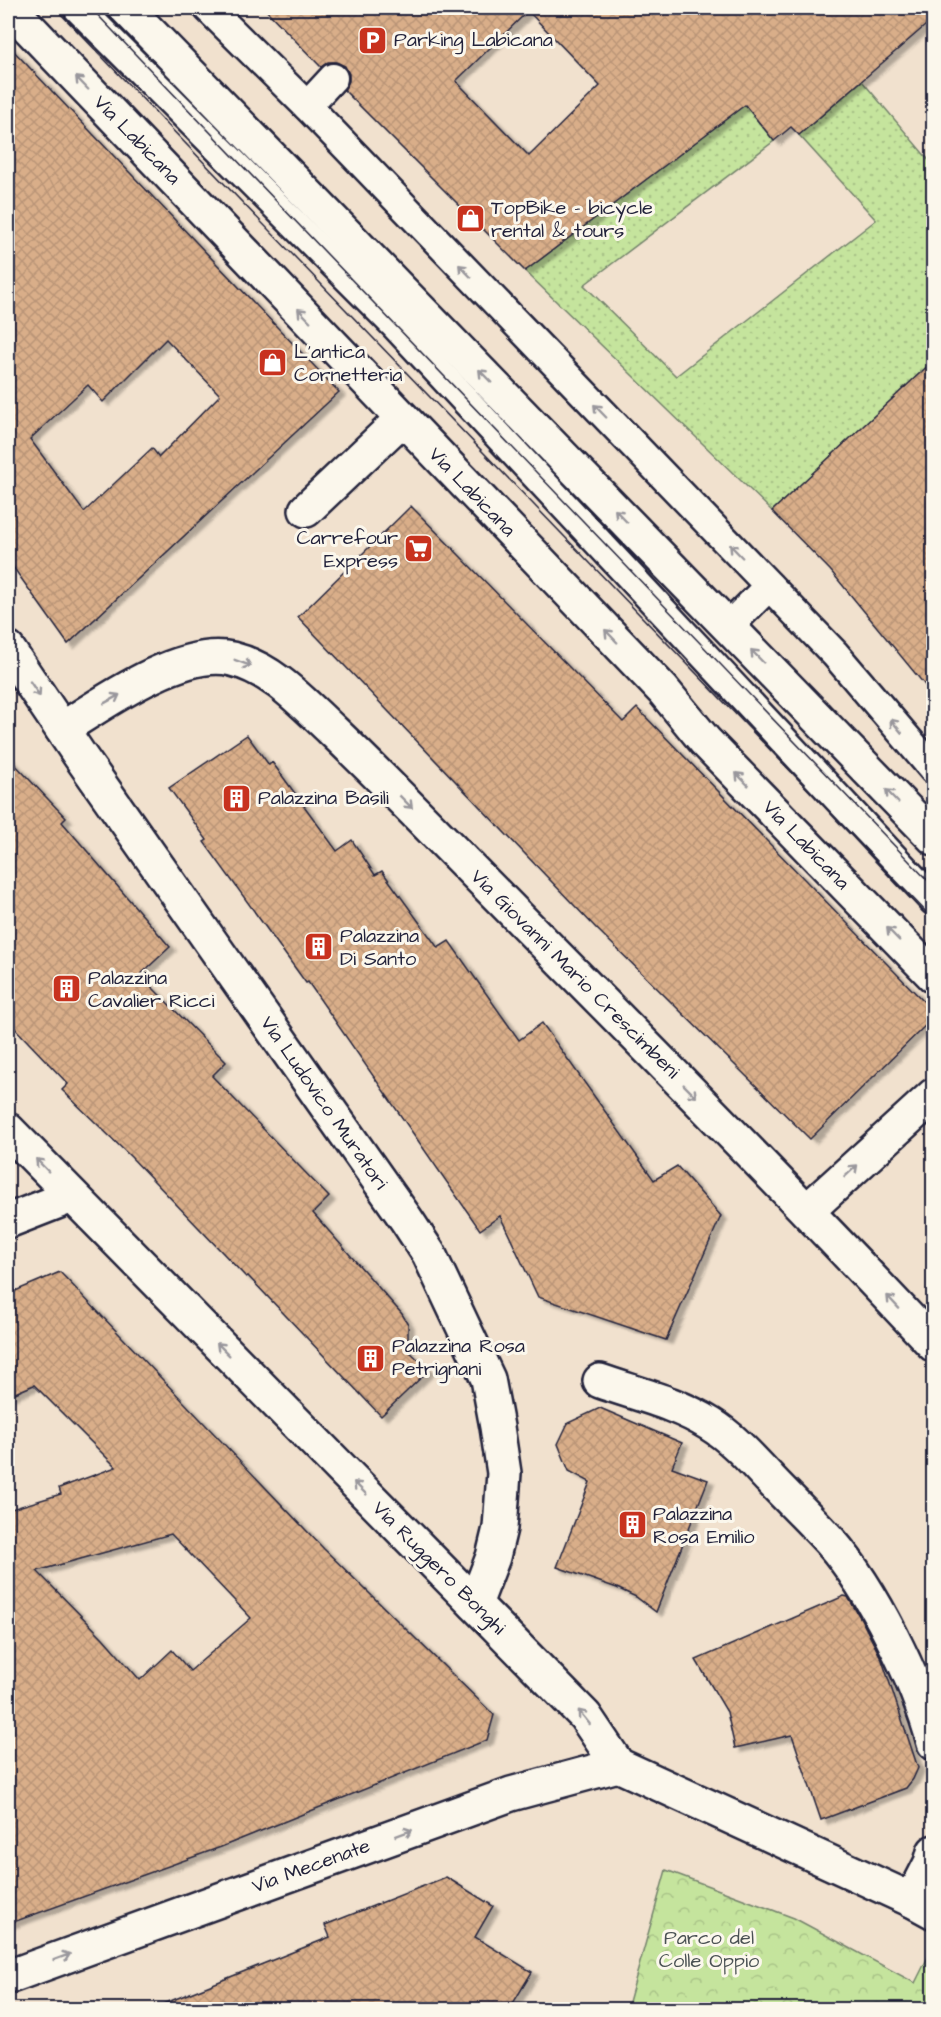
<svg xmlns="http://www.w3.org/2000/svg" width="941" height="2017" viewBox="0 0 941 2017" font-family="'Architects Daughter',sans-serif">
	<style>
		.grass { fill: url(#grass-dots); stroke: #74836c; stroke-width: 1.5 }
		.park { fill: url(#park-crowns); stroke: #74836c; stroke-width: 1.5 }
		.building { fill: url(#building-cross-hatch); stroke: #22223b; stroke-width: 1.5; fill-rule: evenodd; filter: url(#shadow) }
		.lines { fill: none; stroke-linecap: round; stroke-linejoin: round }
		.service-casing { stroke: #22223b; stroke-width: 33 }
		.minor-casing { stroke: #22223b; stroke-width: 38 }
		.secondary-casing { stroke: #22223b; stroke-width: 38 }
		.service { stroke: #fbf7ec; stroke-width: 28 }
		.minor { stroke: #fbf7ec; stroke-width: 33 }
		.secondary { stroke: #fbf7ec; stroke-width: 33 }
		.tram { stroke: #22223b; stroke-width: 1.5 }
		.oneway { stroke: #99979c }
		.labels { text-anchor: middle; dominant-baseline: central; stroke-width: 6; stroke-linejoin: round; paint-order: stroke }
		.poi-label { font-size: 20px; fill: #22223b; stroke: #fbf7ec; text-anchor: start }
		.street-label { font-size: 20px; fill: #22223b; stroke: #fbf7ec }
		.park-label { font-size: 20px; fill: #4b5254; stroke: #fbf7ec }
	</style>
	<defs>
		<pattern id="grass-dots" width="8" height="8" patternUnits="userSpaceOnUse" patternTransform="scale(1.5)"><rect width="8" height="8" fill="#c5e49d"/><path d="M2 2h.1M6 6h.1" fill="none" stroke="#a9c388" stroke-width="1.8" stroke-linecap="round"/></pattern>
		<pattern id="park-crowns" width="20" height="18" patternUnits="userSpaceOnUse" patternTransform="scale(1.5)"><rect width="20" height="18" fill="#c5e49d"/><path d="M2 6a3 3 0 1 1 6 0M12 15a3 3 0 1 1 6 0" fill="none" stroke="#a9c388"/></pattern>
		<pattern id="building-cross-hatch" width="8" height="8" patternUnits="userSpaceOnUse" patternTransform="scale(1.5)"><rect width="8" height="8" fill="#d9ae89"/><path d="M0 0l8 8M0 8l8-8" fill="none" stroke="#ba9577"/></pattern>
		<filter id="shadow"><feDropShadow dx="6" dy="4" stdDeviation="1.5" flood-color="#0004"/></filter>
	</defs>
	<rect width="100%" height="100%" fill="#f1e1ce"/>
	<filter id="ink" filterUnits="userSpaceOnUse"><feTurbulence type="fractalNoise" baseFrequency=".0167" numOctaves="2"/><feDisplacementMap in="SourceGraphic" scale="12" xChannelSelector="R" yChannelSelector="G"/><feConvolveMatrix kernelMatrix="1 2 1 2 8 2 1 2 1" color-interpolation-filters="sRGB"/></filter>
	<g filter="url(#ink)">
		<polygon class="grass" points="862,81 933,165 933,361 772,511 525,271 720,123 744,104 774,141 584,285 676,376 876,220 799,135"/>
		<polygon class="park" points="666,1870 794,1918 915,1983 933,1947 933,2009 627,2009"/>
		<g class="building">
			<path d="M 264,8 L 933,8 L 933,19 L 799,135 L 791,127 L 774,141 L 745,105 L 525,271 L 344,90 L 349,81 L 349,74 L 345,66 L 336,62 L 328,62 L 321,67 ZM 528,11 L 600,86 L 529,156 L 456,81 Z"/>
			<path d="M 8,45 L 339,392 L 68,644 L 8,560 ZM 166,339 L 220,395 L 159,457 L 152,448 L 84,512 L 30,439 L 88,385 L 103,402 Z"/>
			<polygon points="933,361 933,695 830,570 772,511"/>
			<polygon points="411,506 623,722 637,708 933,1011 933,1018 810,1139 596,928 298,617"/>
			<polygon points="247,735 269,765 272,762 337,851 352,840 375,875 382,871 438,948 449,941 519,1040 542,1023 654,1180 677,1166 721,1216 666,1340 538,1297 500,1216 480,1230 308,982 306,983 204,842 207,840 169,788"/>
			<polygon points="8,757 66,818 62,822 170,947 140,975 226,1062 212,1076 329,1197 313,1213 402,1314 408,1324 408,1350 429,1370 381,1416 248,1276 246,1277 131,1157 62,1090 68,1084 8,1021"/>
			<path d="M 60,1272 L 324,1549 L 494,1715 L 487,1740 L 221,1847 L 8,1924 L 8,1510 L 61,1494 L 59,1488 L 116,1467 L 34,1385 L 8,1396 L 8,1294 ZM 171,1534 L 251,1618 L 190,1671 L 172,1650 L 140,1680 L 103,1638 L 37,1571 Z"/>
			<polygon points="600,1408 682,1443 672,1467 708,1480 656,1612 636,1597 617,1588 557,1567 590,1482 569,1471 558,1444 568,1423"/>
			<polygon points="844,1596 848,1597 861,1619 882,1660 918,1768 913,1779 906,1788 821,1820 792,1735 735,1748 727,1712 696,1660"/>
			<polygon points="446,1877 493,1906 475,1937 532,1972 509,2010 154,2010 153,2008 330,1937 325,1925"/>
		</g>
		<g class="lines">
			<defs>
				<g id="service">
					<polyline points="78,8 393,323 934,901"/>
					<polyline points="208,8 307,106 835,654 934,770"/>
					<polyline points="307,106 333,78"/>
					<polyline points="728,627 769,586"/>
				</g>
				<g id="minor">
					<polyline points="306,510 402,419"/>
					<polyline points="8,649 80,756 406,1219 429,1254 488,1379 497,1427 504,1473 500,1528 493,1557 475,1604"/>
					<path d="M 62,729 C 103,703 182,647 232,659 C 273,669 302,702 332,730 C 380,776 427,824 473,871 C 628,1028 783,1184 934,1345"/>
					<polyline points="8,1130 585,1716 618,1765 912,1900 934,1912"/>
					<polyline points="807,1211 934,1095"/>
					<polyline points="8,1221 72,1196"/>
					<path d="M 600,1381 C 637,1394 677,1403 710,1424 C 733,1438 752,1460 770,1479 C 790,1500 811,1520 830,1541 C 873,1590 917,1680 934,1743"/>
					<polyline points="912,1900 931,1863 934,1852"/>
					<polyline points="8,1977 511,1794 618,1765"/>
				</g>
				<g id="secondary">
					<polyline points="10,8 663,690 705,741 934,976"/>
					<polyline points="126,8 934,838"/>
				</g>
			</defs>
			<use href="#service" class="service-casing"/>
			<use href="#minor" class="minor-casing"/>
			<use href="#secondary" class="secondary-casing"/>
			<use href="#service" class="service"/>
			<use href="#minor" class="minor"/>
			<use href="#secondary" class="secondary"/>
			<g class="tram">
				<polyline points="55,8 934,920"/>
				<polyline points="91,8 934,887"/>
			</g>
		</g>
		<defs><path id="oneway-shaft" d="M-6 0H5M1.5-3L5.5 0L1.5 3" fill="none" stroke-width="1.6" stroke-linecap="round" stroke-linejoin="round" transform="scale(1.5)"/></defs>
		<g class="oneway">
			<use href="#oneway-shaft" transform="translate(82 83) rotate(-134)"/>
			<use href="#oneway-shaft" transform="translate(465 271) rotate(-134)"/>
			<use href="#oneway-shaft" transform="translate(304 315) rotate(-134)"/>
			<use href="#oneway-shaft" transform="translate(485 376) rotate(-134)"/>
			<use href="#oneway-shaft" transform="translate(600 411) rotate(-134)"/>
			<use href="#oneway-shaft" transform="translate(621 516) rotate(-134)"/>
			<use href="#oneway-shaft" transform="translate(736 551) rotate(-134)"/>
			<use href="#oneway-shaft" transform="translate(611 636) rotate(-134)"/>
			<use href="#oneway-shaft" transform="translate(757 656) rotate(-134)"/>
			<use href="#oneway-shaft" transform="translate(243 663) rotate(21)"/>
			<use href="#oneway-shaft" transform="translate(35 689) rotate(56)"/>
			<use href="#oneway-shaft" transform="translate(112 699) rotate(-29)"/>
			<use href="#oneway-shaft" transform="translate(896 726) rotate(-130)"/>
			<use href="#oneway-shaft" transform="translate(742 779) rotate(-134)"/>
			<use href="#oneway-shaft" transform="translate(892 796) rotate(-134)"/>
			<use href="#oneway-shaft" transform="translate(406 802) rotate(45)"/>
			<use href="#oneway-shaft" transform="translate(893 934) rotate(-134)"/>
			<use href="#oneway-shaft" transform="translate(690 1091) rotate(45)"/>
			<use href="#oneway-shaft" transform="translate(42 1165) rotate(-134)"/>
			<use href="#oneway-shaft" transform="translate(851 1171) rotate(-43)"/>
			<use href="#oneway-shaft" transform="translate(893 1302) rotate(-133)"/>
			<use href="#oneway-shaft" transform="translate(223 1349) rotate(-135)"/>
			<use href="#oneway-shaft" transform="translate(360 1488) rotate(-135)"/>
			<use href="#oneway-shaft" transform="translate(584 1717) rotate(-129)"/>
			<use href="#oneway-shaft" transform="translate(404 1833) rotate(-20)"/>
			<use href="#oneway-shaft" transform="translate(62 1957) rotate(-20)"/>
		</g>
	</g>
	<defs>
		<symbol id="parking-square" viewBox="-11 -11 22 22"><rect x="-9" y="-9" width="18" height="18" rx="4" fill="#c8321e" stroke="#fbf7ec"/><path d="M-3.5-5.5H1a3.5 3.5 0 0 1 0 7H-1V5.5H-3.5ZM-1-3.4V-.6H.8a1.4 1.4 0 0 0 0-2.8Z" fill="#fff"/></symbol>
		<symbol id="shop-square" viewBox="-11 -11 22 22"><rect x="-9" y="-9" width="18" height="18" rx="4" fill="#c8321e" stroke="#fbf7ec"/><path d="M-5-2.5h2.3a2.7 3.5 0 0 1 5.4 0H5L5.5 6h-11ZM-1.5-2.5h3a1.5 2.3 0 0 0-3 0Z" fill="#fff"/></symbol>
		<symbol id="supermarket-square" viewBox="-11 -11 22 22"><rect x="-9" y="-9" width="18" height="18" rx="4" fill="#c8321e" stroke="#fbf7ec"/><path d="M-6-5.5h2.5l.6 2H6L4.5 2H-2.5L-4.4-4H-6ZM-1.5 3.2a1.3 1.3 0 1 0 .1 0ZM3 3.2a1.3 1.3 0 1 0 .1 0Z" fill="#fff"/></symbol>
		<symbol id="building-square" viewBox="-11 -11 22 22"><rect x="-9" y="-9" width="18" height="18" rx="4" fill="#c8321e" stroke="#fbf7ec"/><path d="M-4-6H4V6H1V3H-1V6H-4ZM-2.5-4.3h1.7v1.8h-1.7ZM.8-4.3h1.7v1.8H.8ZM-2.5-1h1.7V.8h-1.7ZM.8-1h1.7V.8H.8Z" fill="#fff"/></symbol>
	</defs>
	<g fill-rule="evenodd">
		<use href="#parking-square" x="356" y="24" width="33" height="33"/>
		<use href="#shop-square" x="454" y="202" width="33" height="33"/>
		<use href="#shop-square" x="256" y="346" width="33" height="33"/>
		<use href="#supermarket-square" x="402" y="532" width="33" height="33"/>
		<use href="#building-square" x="220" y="782" width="33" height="33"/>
		<use href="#building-square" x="302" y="930" width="33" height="33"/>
		<use href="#building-square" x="50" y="972" width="33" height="33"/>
		<use href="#building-square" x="354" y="1342" width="33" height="33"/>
		<use href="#building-square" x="616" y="1508" width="33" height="33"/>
	</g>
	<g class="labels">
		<g class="poi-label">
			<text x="394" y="40">Parking Labicana</text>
			<text x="491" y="208">TopBike - bicycle<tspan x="491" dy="23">rental &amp; tours</tspan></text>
			<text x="294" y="352">L'antica<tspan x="294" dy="23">Cornetteria</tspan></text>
			<text x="398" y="538" text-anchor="end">Carrefour<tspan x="398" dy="23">Express</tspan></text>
			<text x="258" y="798">Palazzina Basili</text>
			<text x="340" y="936">Palazzina<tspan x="340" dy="23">Di Santo</tspan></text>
			<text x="88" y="978">Palazzina<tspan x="88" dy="23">Cavalier Ricci</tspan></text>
			<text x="392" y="1346">Palazzina Rosa<tspan x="392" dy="23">Petrignani</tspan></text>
			<text x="653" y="1514">Palazzina<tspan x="653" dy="23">Rosa Emilio</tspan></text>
		</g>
		<g class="street-label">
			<text transform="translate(137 140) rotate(46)">Via Labicana</text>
			<text transform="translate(472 492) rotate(46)">Via Labicana</text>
			<text transform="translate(806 845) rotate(46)">Via Labicana</text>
			<text transform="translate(575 974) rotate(45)">Via Giovanni Mario Crescimbeni</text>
			<text transform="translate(324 1103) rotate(55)">Via Ludovico Muratori</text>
			<text transform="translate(439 1568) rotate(45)">Via Ruggero Bonghi</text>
			<text transform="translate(311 1866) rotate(-20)">Via Mecenate</text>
		</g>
		<g class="park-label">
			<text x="709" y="1938">Parco del<tspan x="709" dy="23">Colle Oppio</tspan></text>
		</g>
	</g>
	<rect width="941" height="2017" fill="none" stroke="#fbf7ec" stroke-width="30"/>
	<rect x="15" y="15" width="911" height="1987" fill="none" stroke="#22223b" stroke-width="2" filter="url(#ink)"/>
</svg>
